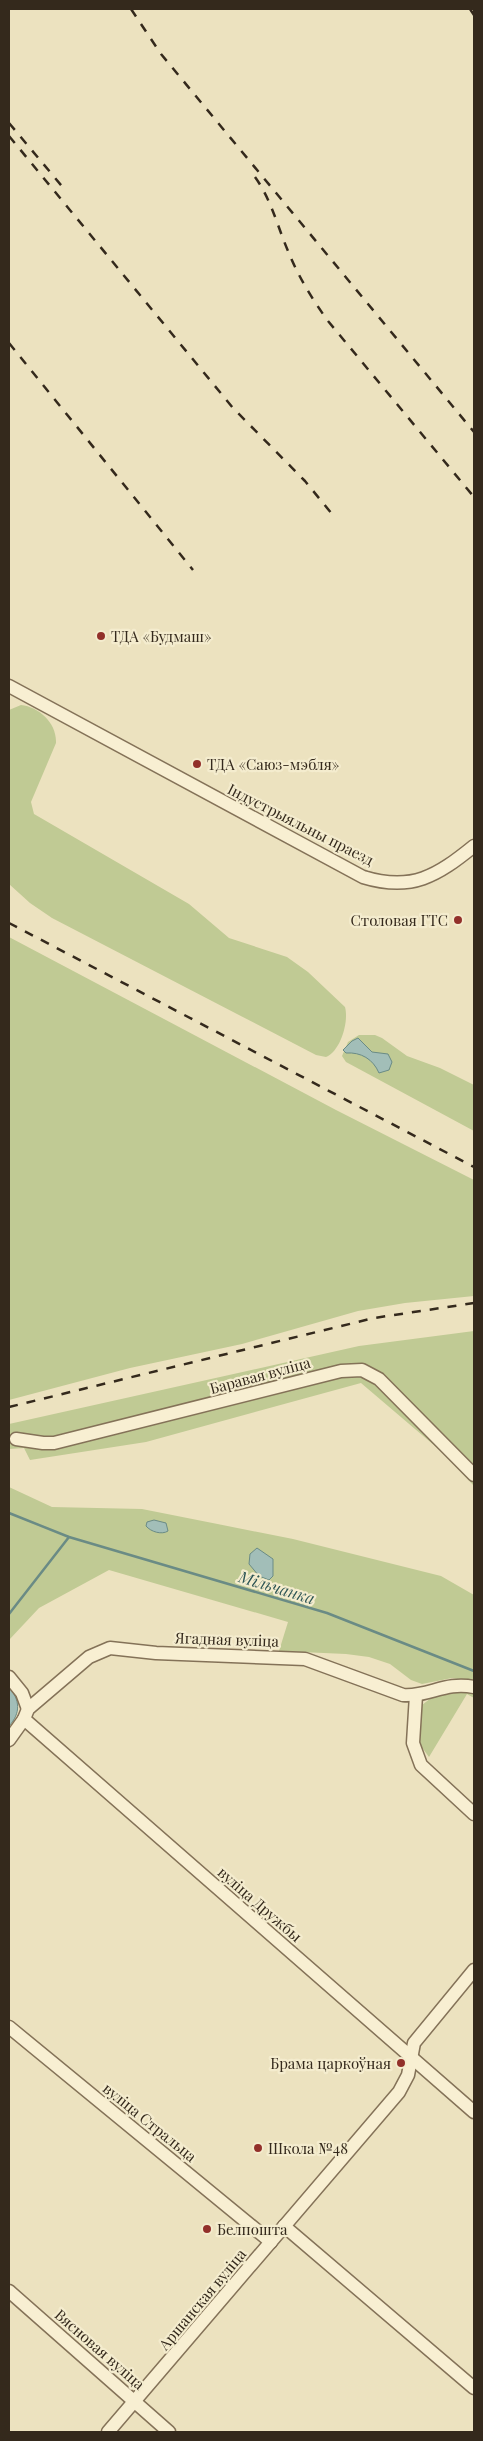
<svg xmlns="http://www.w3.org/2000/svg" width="483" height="2441" viewBox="0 0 483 2441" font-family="'Playfair Display',serif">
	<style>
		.green { fill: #c0ca94 }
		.water { fill: #a2beb8; stroke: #6a8b85 }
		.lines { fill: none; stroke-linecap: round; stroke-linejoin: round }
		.stream { stroke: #6a8b85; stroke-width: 2.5 }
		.minor-casing { stroke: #847258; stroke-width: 15 }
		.minor { stroke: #f8efd2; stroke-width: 12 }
		.rail { stroke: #34291c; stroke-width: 2.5; stroke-dasharray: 9 9; stroke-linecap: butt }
		.poi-dot { fill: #92302a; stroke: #f4ecce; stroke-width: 2 }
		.labels { text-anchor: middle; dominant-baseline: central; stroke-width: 4.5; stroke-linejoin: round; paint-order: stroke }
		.poi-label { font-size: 15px; fill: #34291c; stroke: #f4ecce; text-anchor: start }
		.street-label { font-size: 15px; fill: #34291c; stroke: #f4ecce }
		.water-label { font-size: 16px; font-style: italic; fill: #2c5454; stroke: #f4ecce }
	</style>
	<rect width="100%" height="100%" fill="#ece2bf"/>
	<g class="green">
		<path d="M 21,705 C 39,707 57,723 56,743 L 31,802 L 34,814 L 189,904 L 229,938 L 287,957 L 308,972 L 345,1007 C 349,1021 341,1051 326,1057 L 316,1055 L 52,918 L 30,903 L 9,884 L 9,710 Z"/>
		<polygon points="9,937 336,1110 474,1180 474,1296 405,1303 358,1311 242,1344 130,1368 9,1400"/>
		<polygon points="359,1035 375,1035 382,1038 407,1056 440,1068 474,1085 474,1131 346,1062 342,1056 348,1042"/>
		<polygon points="474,1331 474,1486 442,1452 361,1383 146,1442 30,1460 24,1448 9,1449 9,1424 359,1346"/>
		<polygon points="9,1487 52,1507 142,1509 293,1539 441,1576 474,1595 474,1682 452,1678 422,1684 411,1680 390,1664 369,1657 346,1654 279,1651 288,1622 109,1570 39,1608 9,1640"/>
		<polygon points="440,1691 474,1692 474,1698 467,1694 429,1757 418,1742 422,1705"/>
	</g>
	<g class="water">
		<path d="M 358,1038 L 372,1052 L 388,1054 L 392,1062 L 389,1070 L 379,1073 C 373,1059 361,1052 346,1053 L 343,1050 L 352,1041 Z"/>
		<path d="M 154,1520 L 166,1523 L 168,1531 C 162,1535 151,1532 146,1526 L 147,1522 Z"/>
		<polygon points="257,1548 273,1559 273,1576 269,1580 259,1576 249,1564 250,1554"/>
		<path d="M 9,1687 C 20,1700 21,1713 9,1726 Z"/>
	</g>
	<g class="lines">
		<g class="stream">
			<polyline points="9,1513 69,1537 327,1613 474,1671"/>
			<polyline points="9,1614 69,1537"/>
		</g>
		<defs>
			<g id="minor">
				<path d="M 9,686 L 363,877 C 412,892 437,876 474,846"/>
				<polyline points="16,1439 43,1443 54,1443 341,1371 362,1370 379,1379 474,1475"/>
				<polyline points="9,1677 22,1693 28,1709"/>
				<polyline points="416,1695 413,1743 421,1765 474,1814"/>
				<polyline points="24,1719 474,2112"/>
				<path d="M 9,1740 L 24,1719 L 28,1709 L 89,1657 L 110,1648 L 156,1653 L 305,1659 L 403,1695 C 429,1697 445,1681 474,1687"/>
				<polyline points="9,2027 271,2242"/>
				<polyline points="284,2226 474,2388"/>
				<polyline points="9,2291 169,2432"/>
				<polyline points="108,2432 399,2092 408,2075 414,2043 474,1970"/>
			</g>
		</defs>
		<use href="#minor" class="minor-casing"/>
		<use href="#minor" class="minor"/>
		<g class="rail">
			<polyline points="131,9 161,54 474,432"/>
			<polyline points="470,9 474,15"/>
			<polyline points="9,123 66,191"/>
			<polyline points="9,136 233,408 305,481 332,514"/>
			<path d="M 255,177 C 271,199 277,225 288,251 C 298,276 312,299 328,321 L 474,497"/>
			<polyline points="9,343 193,570"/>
			<polyline points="9,923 474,1167"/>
			<polyline points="9,1407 374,1318 474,1303"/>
		</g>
	</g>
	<g class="poi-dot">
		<circle cx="101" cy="636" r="5"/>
		<circle cx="197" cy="764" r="5"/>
		<circle cx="458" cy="920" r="5"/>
		<circle cx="401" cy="2063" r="5"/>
		<circle cx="258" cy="2148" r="5"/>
		<circle cx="207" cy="2229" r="5"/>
	</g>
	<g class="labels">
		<g class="poi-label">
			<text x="111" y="636">ТДА «Будмаш»</text>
			<text x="207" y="764">ТДА «Саюз-мэбля»</text>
			<text x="448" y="920" text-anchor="end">Столовая ГТС</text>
			<text x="391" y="2063" text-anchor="end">Брама царкоўная</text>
			<text x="268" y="2148">Школа №48</text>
			<text x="217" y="2229">Белпошта</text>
		</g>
		<g class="street-label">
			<text transform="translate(301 824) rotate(27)">Індустрыяльны праезд</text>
			<text transform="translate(260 1375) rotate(-15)">Баравая вуліца</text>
			<text transform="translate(227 1639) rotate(2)">Ягадная вуліца</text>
			<text transform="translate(260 1904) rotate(41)">вуліца Дружбы</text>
			<text transform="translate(150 2122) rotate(39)">вуліца Стральца</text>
			<text transform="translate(202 2299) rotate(-50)">Аршанская вуліца</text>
			<text transform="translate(100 2349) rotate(41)">Вясновая вуліца</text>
		</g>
		<g class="water-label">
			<text transform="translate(277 1587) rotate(17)">Мільчанка</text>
		</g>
	</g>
	<rect width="483" height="2441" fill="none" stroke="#34291c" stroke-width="20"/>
</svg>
